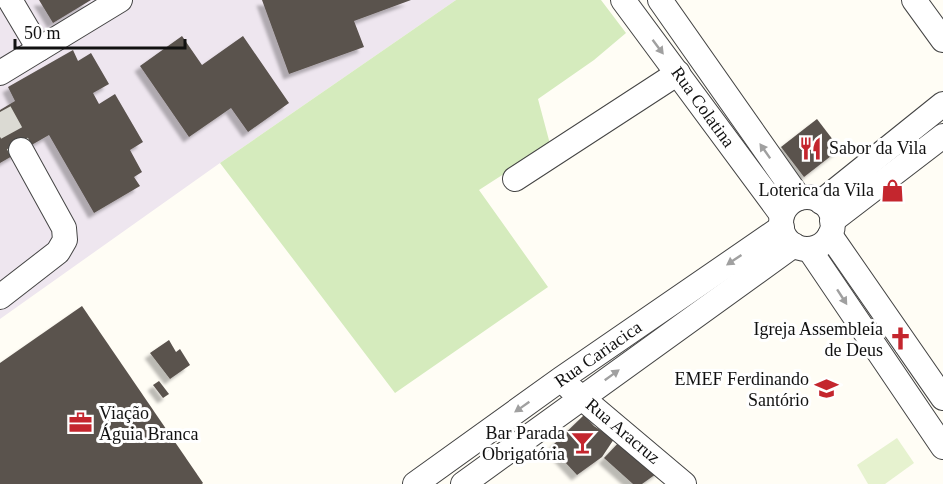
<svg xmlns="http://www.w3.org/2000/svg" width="943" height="484" viewBox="0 0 943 484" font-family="Georgia,serif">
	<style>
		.industrial { fill: #eee6ef }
		.green { fill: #d5ebbd }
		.pitch { fill: #e6f2cf }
		.building { fill: #5a524d; filter: url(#shadow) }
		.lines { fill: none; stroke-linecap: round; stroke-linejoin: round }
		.minor-tunnel { stroke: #dbdad3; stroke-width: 24; stroke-dasharray: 24 12; stroke-linecap: butt }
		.minor-casing { stroke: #444; stroke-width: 26 }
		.minor { stroke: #fff; stroke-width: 24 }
		.oneway { fill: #a0a0a0 }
		.labels { text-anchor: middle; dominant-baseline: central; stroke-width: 6; stroke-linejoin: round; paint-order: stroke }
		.street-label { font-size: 18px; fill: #111; stroke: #fff }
		.poi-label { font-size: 18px; fill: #111; stroke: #fff; text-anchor: end }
	</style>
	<defs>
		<filter id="shadow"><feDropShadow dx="-5.5" dy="5.5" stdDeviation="1.5" flood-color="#0004"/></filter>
	</defs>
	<rect width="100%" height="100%" fill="#fffdf5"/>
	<polygon class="industrial" points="0,0 456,0 220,163 0,319"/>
	<polygon class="green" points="456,0 601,0 626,33 594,60 538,99 550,144 479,190 548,287 395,393 220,163"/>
	<polygon class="pitch" points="897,438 914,463 885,484 868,484 857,465"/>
	<g class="building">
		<polygon points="39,0 91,0 53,23"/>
		<polygon points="262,0 411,0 354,21 364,47 289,74"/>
		<polygon points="182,36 202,65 243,36 289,103 248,132 231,108 189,137 140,66"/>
		<polygon points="73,50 78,61 91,53 109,84 93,93 99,104 115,94 143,142 130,150 142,172 134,177 140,186 94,213 49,135 0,163 0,110 15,101 8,87"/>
		<polygon points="817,119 840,149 804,177 781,147"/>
		<polygon points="82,306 203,483 202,484 0,484 0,363"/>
		<polygon points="169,340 176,352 180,349 190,365 170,379 150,353"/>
		<polygon points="159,381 169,394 163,398 153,385"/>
		<polygon points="584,415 594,426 614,439 602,457 577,475 551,447"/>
		<polygon points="622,439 663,469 642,484 633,484 604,458"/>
	</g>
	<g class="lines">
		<polyline class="minor-tunnel" points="0,112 21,150"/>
		<defs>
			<g id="minor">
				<polyline points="10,0 39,49"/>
				<polyline points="623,0 782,215"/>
				<polyline points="660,0 799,198"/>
				<polyline points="914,0 943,40"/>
				<polyline points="0,73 120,0"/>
				<polyline points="515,179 678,73"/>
				<circle cx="807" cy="223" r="26"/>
				<polyline points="821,202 943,104"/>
				<polyline points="832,221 943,136"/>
				<polyline points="830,235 943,398"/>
				<polyline points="809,249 943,447"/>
				<polyline points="0,297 58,252 65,240 64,228 21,150"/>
				<polyline points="569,387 684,484"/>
				<polyline points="415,484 561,379 782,227"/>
				<polyline points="463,484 794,245"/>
			</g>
		</defs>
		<use href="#minor" class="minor-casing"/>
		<use href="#minor" class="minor"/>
	</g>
	<defs><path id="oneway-solid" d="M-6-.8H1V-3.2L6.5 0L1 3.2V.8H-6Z" transform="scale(1.5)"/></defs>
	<g class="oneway">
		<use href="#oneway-solid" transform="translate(658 47) rotate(53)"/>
		<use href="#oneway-solid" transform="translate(765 151) rotate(-125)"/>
		<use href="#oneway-solid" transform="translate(734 260) rotate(146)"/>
		<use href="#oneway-solid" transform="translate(842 297) rotate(57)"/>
		<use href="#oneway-solid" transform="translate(612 375) rotate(-36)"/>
		<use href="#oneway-solid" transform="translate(522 407) rotate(145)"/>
	</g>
	<defs>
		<symbol id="restaurant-bare" viewBox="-9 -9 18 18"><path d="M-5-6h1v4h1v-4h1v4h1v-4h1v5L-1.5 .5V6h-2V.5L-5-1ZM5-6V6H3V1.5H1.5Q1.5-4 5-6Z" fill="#c4262e" stroke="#fff" stroke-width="2.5" paint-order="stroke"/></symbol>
		<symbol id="shop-bare" viewBox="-9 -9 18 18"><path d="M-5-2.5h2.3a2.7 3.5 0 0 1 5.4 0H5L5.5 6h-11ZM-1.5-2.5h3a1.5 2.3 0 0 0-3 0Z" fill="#c4262e" stroke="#fff" stroke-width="2.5" paint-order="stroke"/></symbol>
		<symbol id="church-bare" viewBox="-9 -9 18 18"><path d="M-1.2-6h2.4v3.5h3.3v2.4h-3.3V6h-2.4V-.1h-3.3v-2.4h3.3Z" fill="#c4262e" stroke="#fff" stroke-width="2.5" paint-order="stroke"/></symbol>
		<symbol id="school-bare" viewBox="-9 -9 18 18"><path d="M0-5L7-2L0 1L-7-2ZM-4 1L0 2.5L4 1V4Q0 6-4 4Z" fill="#c4262e" stroke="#fff" stroke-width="2.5" paint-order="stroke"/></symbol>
		<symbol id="office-bare" viewBox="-9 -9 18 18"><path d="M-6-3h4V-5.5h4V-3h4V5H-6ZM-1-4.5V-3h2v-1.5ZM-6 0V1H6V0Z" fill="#c4262e" stroke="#fff" stroke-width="2.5" paint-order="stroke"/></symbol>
		<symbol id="bar-bare" viewBox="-9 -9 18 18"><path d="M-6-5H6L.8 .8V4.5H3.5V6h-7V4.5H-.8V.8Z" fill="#c4262e" stroke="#fff" stroke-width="2.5" paint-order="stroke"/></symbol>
	</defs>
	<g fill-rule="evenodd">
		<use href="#restaurant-bare" x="794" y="132" width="33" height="33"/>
		<use href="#shop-bare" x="876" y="174" width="33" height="33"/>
		<use href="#church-bare" x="884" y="322" width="33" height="33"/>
		<use href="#school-bare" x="810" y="372" width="33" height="33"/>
		<use href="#office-bare" x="64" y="406" width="33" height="33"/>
		<use href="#bar-bare" x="566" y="426" width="33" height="33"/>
	</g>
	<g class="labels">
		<g class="street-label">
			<text transform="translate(703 107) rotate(54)">Rua Colatina</text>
			<text transform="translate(598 354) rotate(-35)">Rua Cariacica</text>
			<text transform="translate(623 431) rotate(40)">Rua Aracruz</text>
		</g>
		<g class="poi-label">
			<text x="829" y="148" text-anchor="start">Sabor da Vila</text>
			<text x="874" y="190">Loterica da Vila</text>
			<text x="883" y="329">Igreja Assembleia<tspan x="883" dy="21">de Deus</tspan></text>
			<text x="809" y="379">EMEF Ferdinando<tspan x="809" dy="21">Santório</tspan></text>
			<text x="99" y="413" text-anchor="start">Viação<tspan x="99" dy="21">Águia Branca</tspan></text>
			<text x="565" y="433">Bar Parada<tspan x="565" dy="21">Obrigatória</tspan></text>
		</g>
	</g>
	<path d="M15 39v9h170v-9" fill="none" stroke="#111111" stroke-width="3"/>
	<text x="24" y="39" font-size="18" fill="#111111" stroke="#ffffff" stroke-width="4.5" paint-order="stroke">50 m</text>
</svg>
